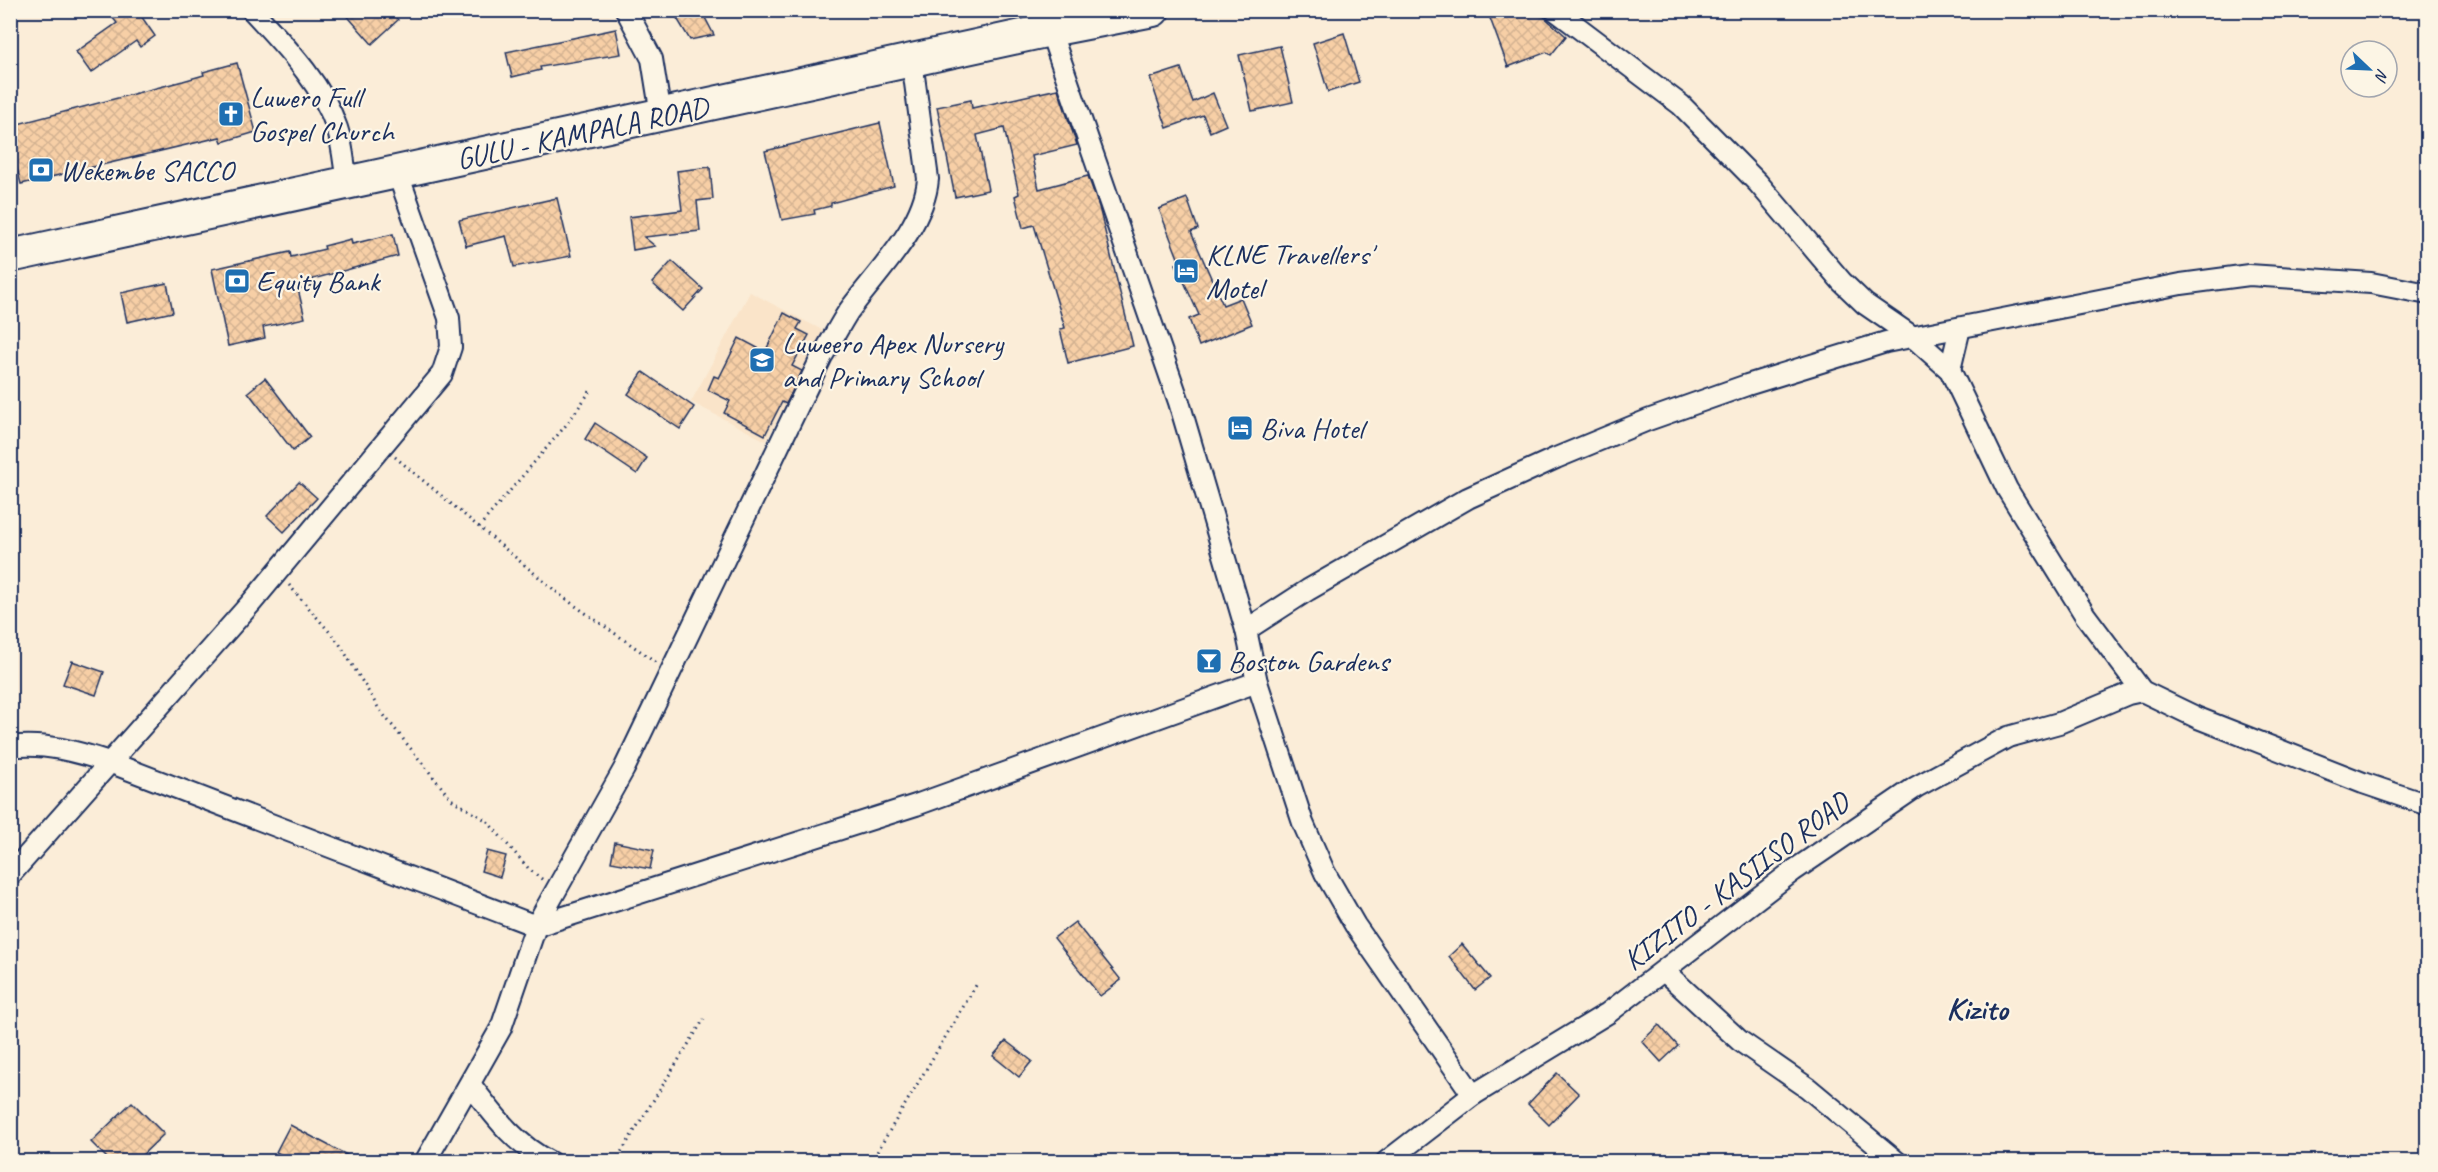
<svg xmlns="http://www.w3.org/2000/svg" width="2438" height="1172" viewBox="0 0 2438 1172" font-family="Caveat,sans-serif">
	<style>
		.built { fill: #fae4c9 }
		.building { fill: url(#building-cross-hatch); stroke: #1b2f5e; stroke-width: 1.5 }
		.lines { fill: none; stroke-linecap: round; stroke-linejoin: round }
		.minor-casing { stroke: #1b2f5e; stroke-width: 24 }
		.primary-casing { stroke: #1b2f5e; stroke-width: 36 }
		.path { stroke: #1b2f5e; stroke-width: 3; stroke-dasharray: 1.5 4.5; stroke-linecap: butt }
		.minor { stroke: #fcf5e5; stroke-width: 20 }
		.primary { stroke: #fcf5e5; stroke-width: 32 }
		.labels { text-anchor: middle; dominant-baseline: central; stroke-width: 4.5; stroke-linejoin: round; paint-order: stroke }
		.poi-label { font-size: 30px; fill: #1b2f5e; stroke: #fcf5e5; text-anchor: start }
		.street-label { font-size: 30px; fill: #1b2f5e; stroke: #fcf5e5 }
		.neighbourhood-label { font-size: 32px; font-weight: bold; fill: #1b2f5e; stroke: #fcf5e5 }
	</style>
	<defs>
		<pattern id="building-cross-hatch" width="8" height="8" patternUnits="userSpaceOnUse" patternTransform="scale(1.5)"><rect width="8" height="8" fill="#f7cfa6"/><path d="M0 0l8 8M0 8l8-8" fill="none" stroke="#d3b291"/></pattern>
	</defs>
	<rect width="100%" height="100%" fill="#fbedd8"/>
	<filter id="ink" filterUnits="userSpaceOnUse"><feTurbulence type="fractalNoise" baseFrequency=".0167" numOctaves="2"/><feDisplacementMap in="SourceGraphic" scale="12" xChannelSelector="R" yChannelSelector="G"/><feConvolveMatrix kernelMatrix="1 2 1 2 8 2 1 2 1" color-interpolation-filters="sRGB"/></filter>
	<g filter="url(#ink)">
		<polygon class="built" points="750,292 824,331 766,441 691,402"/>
		<g class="building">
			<polygon points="121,10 137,10 155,36 140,47 136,41 91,73 76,52 117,23 112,17"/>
			<polygon points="342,10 390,10 398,20 372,44"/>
			<polygon points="672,10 701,10 714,35 690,40"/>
			<polygon points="1487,10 1536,10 1566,36 1551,55 1547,52 1508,67"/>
			<polygon points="616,29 621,54 540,67 541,70 512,77 506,52"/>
			<polygon points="1344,33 1359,82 1328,92 1313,43"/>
			<polygon points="1280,46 1293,102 1252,111 1239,55"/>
			<polygon points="237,63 256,132 222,142 220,137 21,184 10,141 10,126 183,81 204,75 203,72"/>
			<polygon points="1181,68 1193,102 1213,93 1226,125 1210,132 1203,115 1167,128 1150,78"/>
			<polygon points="1058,89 1077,145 1032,156 1039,189 1088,176 1099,207 1133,346 1068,363 1060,329 1065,328 1034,225 1023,228 1015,196 1019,194 1004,128 977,135 988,190 955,197 937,107 971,100 972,108"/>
			<polygon points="880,123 894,186 831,203 831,206 814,210 815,214 782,220 765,151"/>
			<polygon points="710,167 713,199 697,201 700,231 644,237 655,246 633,250 629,217 682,210 677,171"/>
			<polygon points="557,198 571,256 514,267 506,236 466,246 459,220"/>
			<polygon points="1187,198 1198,229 1191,232 1223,305 1241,298 1252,324 1199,346 1189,319 1199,315 1176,264 1180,263 1159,209"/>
			<polygon points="393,234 398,256 313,279 314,285 298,289 305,318 263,327 265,338 228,346 212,269 290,252 291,257 325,249 324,246 351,239 352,244"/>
			<polygon points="672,261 703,289 683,311 652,283"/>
			<polygon points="167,283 173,312 127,322 121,293"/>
			<polygon points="784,313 801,322 797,329 809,335 792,366 802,371 786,404 782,402 765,435 724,413 730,401 708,390 714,376 719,378 739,338 765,352"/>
			<polygon points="643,372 694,407 680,429 628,394"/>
			<polygon points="265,378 310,437 293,451 248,392"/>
			<polygon points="595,423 647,458 637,474 585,439"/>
			<polygon points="299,482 317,498 284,532 267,516"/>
			<polygon points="72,661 104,672 96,695 63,684"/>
			<polygon points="615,842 654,850 650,869 611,862"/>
			<polygon points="487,851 506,856 500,877 481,871"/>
			<polygon points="1075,922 1121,980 1100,996 1054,938"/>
			<polygon points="1462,944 1490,978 1475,990 1449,956"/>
			<polygon points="1659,1025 1678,1046 1661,1062 1642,1041"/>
			<polygon points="1006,1041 1032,1061 1019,1077 993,1056"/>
			<polygon points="1557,1073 1579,1094 1549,1125 1528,1104"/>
			<polygon points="132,1102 164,1134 136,1161 110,1161 91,1142"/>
			<polygon points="290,1125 358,1161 294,1161 276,1152"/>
		</g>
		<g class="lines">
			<defs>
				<g id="minor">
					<path d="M 252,10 C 284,45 322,83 337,128 C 343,145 344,165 347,183"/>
					<polyline points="626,10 652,59 661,115"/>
					<polyline points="1555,10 1681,105 1758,183 1842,282 1865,304 1913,337 1950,370 2007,489 2085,615 2142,691 2198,718 2363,783 2428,805"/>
					<polyline points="1050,30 1179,402 1246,630 1257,682 1303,823 1325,873 1355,925 1473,1095"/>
					<polyline points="1950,370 1960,328"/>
					<polyline points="1246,630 1308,590 1468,498 1556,458 1648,420 1747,385 1886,342 2181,284 2249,275 2371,283 2428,294"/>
					<path d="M 10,747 C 44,742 78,752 109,762 L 536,926 L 916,805 L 1257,682"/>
					<polyline points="10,875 252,602 442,374 451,347 449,318 398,174"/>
					<polyline points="1665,972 1740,1041 1808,1088 1897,1162"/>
					<path d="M 470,1084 C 493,1114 515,1145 550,1162"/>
					<path d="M 425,1162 L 501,1028 L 536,926 L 624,769 L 822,356 C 831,342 839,326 848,312 C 876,273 924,228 928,179 L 912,61"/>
					<polyline points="1386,1162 1473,1095 1608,1013 1793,871 1916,787 2008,737 2059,723 2128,694 2142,691"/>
				</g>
				<polyline id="primary" points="10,256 1050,30 1153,10"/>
			</defs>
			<use href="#minor" class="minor-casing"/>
			<use href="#primary" class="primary-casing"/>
			<g class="path">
				<polyline points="395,457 564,598 656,662"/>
				<polyline points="479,527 567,424 591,390"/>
				<polyline points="289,585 339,643 379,709 451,799 487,821 529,869 543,880"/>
				<polyline points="615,1162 704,1019"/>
				<polyline points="871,1162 978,982"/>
			</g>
			<use href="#minor" class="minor"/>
			<use href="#primary" class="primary"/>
		</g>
	</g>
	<defs>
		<symbol id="church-square" viewBox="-11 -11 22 22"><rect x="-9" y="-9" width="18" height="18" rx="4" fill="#1f6fb2" stroke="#fcf5e5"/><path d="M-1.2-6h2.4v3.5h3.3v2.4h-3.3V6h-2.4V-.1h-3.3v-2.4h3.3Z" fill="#fff"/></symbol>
		<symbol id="bank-square" viewBox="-11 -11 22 22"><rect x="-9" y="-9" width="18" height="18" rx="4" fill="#1f6fb2" stroke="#fcf5e5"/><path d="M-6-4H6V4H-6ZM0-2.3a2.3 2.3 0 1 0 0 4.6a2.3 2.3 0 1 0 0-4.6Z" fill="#fff"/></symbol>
		<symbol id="hotel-square" viewBox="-11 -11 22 22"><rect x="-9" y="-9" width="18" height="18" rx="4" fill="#1f6fb2" stroke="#fcf5e5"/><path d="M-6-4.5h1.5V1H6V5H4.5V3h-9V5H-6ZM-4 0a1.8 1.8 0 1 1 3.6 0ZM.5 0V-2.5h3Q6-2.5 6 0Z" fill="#fff"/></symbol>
		<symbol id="school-square" viewBox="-11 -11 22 22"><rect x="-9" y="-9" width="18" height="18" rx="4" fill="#1f6fb2" stroke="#fcf5e5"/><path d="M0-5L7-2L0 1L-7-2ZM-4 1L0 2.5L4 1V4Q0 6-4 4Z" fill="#fff"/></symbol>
		<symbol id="bar-square" viewBox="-11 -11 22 22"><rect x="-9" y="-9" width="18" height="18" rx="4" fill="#1f6fb2" stroke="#fcf5e5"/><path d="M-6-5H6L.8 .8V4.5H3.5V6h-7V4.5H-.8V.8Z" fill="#fff"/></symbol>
	</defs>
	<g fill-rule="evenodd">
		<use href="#church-square" x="216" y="99" width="30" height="30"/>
		<use href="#bank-square" x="26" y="155" width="30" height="30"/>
		<use href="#hotel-square" x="1171" y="256" width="30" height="30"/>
		<use href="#bank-square" x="222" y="266" width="30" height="30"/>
		<use href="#school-square" x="747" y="345" width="30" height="30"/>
		<use href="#hotel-square" x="1225" y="413" width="30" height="30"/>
		<use href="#bar-square" x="1194" y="646" width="30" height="30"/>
	</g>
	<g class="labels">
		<g class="poi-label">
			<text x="250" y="97">Luwero Full<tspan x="250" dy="34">Gospel Church</tspan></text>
			<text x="60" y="170">Wekembe SACCO</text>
			<text x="1206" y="254">KLNE Travellers'<tspan x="1206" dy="34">Motel</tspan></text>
			<text x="256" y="281">Equity Bank</text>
			<text x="782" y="343">Luweero Apex Nursery<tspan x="782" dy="34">and Primary School</tspan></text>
			<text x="1260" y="428">Biva Hotel</text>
			<text x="1228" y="661">Boston Gardens</text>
		</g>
		<g class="street-label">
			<text transform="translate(582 133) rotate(-12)">GULU - KAMPALA ROAD</text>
			<text transform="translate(1736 881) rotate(-37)">KIZITO - KASIISO ROAD</text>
		</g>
		<g class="neighbourhood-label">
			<text x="1977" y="1008">Kizito</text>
		</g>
	</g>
	<rect width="2438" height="1172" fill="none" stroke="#fcf5e5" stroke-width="36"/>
	<rect x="18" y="18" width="2402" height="1136" fill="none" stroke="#1b2f5e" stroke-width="2" filter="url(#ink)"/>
	<g transform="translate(2369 69) rotate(113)"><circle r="28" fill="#fcf5e5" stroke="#a2a6af" stroke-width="1.5"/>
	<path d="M0-4.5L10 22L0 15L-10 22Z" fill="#1f6fb2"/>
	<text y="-9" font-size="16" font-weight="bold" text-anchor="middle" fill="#1b2f5e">N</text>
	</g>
</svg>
